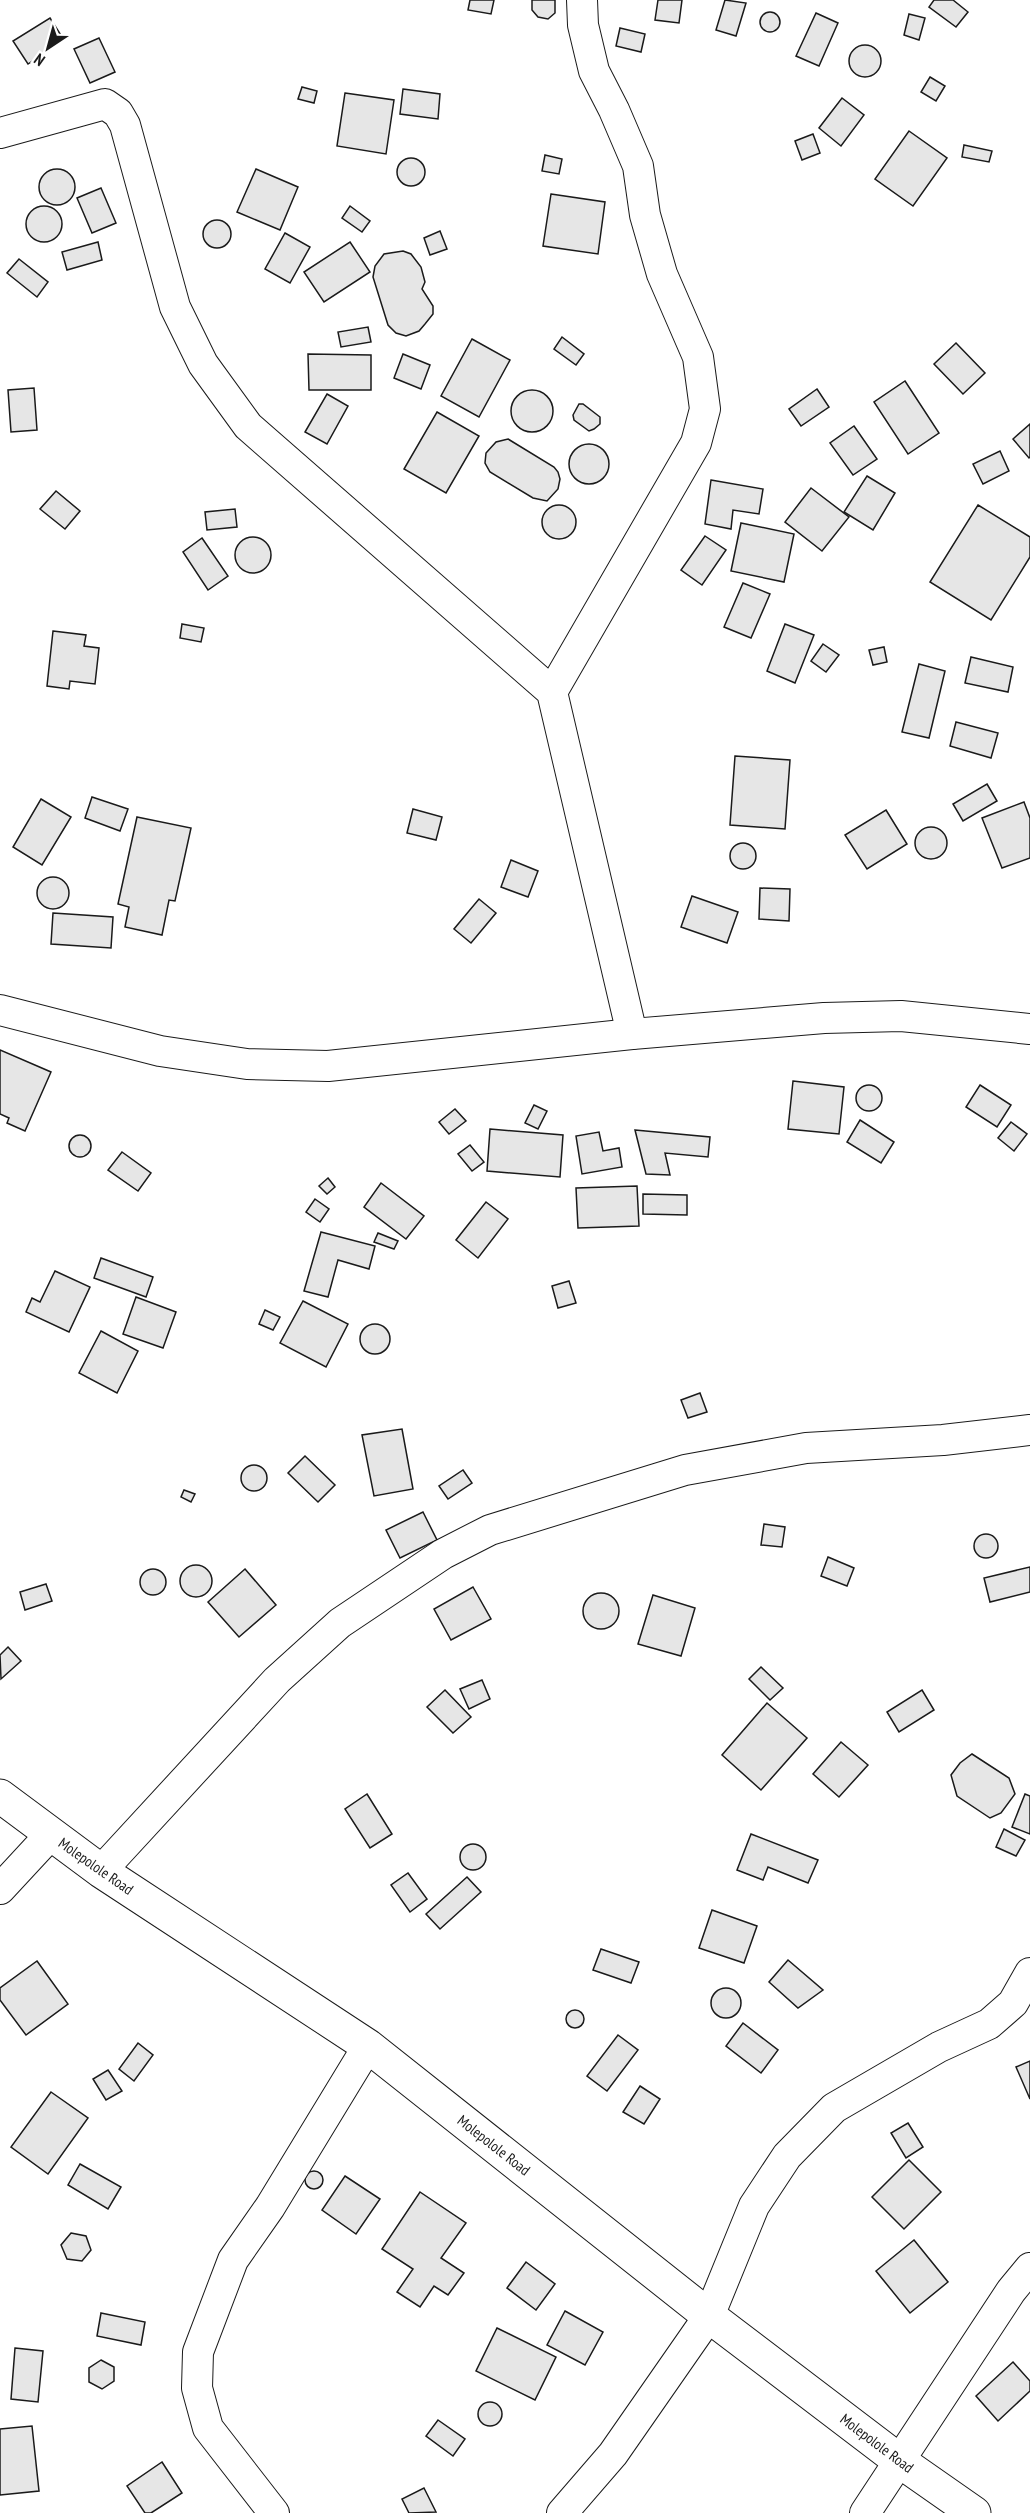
<svg xmlns="http://www.w3.org/2000/svg" width="1030" height="2513" viewBox="0 0 1030 2513" font-family="'PT Sans Narrow',sans-serif">
	<style>
		.building { fill: #e6e6e6; stroke: #1a1a1a; stroke-width: 1.5 }
		.lines { fill: none; stroke-linecap: round; stroke-linejoin: round }
		.street-casing { stroke: #1a1a1a; stroke-width: 32 }
		.primary-casing { stroke: #1a1a1a; stroke-width: 35 }
		.street { stroke: #fff; stroke-width: 30 }
		.primary { stroke: #fff; stroke-width: 33 }
		.labels { text-anchor: middle; dominant-baseline: central; stroke-width: 4.5; stroke-linejoin: round; paint-order: stroke }
		.street-label { font-size: 15px; fill: #1a1a1a; stroke: #fff }
	</style>
	<rect width="100%" height="100%" fill="#fff"/>
	<g class="building">
		<polygon points="470,0 494,0 491,14 468,10"/>
		<polygon points="532,0 555,0 555,13 548,19 538,17 532,10"/>
		<polygon points="658,0 682,0 679,23 655,20"/>
		<polygon points="725,0 746,3 736,36 716,30"/>
		<polygon points="934,0 953,0 968,12 956,27 929,7"/>
		<circle cx="770" cy="22" r="10"/>
		<polygon points="816,13 838,23 819,66 796,56"/>
		<polygon points="909,14 925,18 919,40 904,35"/>
		<polygon points="50,18 64,40 28,64 13,41"/>
		<polygon points="620,28 645,34 641,52 616,46"/>
		<polygon points="99,38 115,72 90,83 74,49"/>
		<circle cx="865" cy="61" r="16"/>
		<polygon points="930,77 945,86 936,101 921,92"/>
		<polygon points="302,87 317,91 314,103 298,99"/>
		<polygon points="403,89 440,94 438,119 400,114"/>
		<polygon points="345,93 394,100 386,154 337,146"/>
		<polygon points="842,98 864,115 841,146 819,128"/>
		<polygon points="909,131 947,158 913,206 875,179"/>
		<polygon points="813,134 820,153 802,160 795,141"/>
		<polygon points="964,145 992,151 989,162 962,157"/>
		<polygon points="545,155 562,159 559,174 542,171"/>
		<circle cx="411" cy="172" r="14"/>
		<circle cx="57" cy="187" r="18"/>
		<polygon points="256,169 298,187 280,230 237,212"/>
		<polygon points="101,188 116,223 92,233 77,198"/>
		<polygon points="551,194 605,202 598,254 543,246"/>
		<circle cx="44" cy="224" r="18"/>
		<polygon points="350,206 370,221 362,232 342,218"/>
		<circle cx="217" cy="234" r="14"/>
		<polygon points="440,231 447,249 430,255 424,238"/>
		<polygon points="285,233 310,247 290,283 265,269"/>
		<polygon points="98,242 102,260 67,270 62,252"/>
		<polygon points="350,242 370,272 324,302 304,272"/>
		<polygon points="403,251 411,254 421,267 425,282 422,289 433,306 433,314 425,324 419,331 406,336 396,333 388,325 373,277 375,266 384,254"/>
		<polygon points="19,259 48,282 37,297 7,273"/>
		<polygon points="368,327 371,342 341,347 338,332"/>
		<polygon points="562,337 584,354 576,365 554,349"/>
		<polygon points="472,339 510,360 479,417 441,396"/>
		<polygon points="956,343 985,373 963,394 934,364"/>
		<polygon points="308,354 371,355 371,390 309,390"/>
		<polygon points="403,354 430,365 421,389 394,378"/>
		<polygon points="905,381 939,433 908,454 874,402"/>
		<polygon points="34,388 37,430 11,432 8,390"/>
		<polygon points="817,389 829,407 801,426 789,409"/>
		<circle cx="532" cy="411" r="21"/>
		<polygon points="327,394 348,406 327,444 305,432"/>
		<polygon points="579,404 583,404 600,417 600,424 594,429 589,431 574,420 573,415"/>
		<polygon points="437,412 479,436 446,493 404,469"/>
		<polygon points="1030,424 1030,457 1029,458 1013,439"/>
		<polygon points="854,426 877,459 853,475 830,443"/>
		<polygon points="508,439 554,467 558,472 560,479 558,489 547,501 533,498 490,472 485,463 486,453 496,442"/>
		<circle cx="589" cy="464" r="20"/>
		<polygon points="1000,451 1009,471 983,484 973,464"/>
		<polygon points="867,476 895,493 873,530 844,512"/>
		<polygon points="711,480 763,489 759,514 733,510 731,529 705,524"/>
		<polygon points="811,488 849,517 822,551 785,522"/>
		<polygon points="56,491 80,511 65,529 40,509"/>
		<circle cx="559" cy="522" r="17"/>
		<polygon points="978,505 1030,537 1030,557 991,620 930,582"/>
		<polygon points="235,509 237,527 207,530 205,512"/>
		<polygon points="741,523 794,534 784,582 731,571"/>
		<polygon points="705,536 726,550 702,585 681,570"/>
		<circle cx="253" cy="555" r="18"/>
		<polygon points="202,538 228,576 208,590 183,552"/>
		<polygon points="743,583 770,594 751,638 724,627"/>
		<polygon points="182,624 204,628 201,642 180,638"/>
		<polygon points="785,624 814,635 795,683 767,671"/>
		<polygon points="53,631 86,635 84,646 99,648 95,684 70,681 69,689 47,686"/>
		<polygon points="823,644 839,655 826,672 811,661"/>
		<polygon points="884,647 887,662 873,665 869,650"/>
		<polygon points="971,657 1013,667 1008,692 965,683"/>
		<polygon points="919,664 945,671 929,738 902,732"/>
		<polygon points="956,722 998,733 991,758 950,746"/>
		<polygon points="735,756 790,760 785,829 730,825"/>
		<polygon points="987,784 997,801 963,821 953,804"/>
		<polygon points="92,797 128,809 120,831 85,818"/>
		<polygon points="41,799 71,817 42,865 13,847"/>
		<polygon points="1024,802 1030,818 1030,858 1002,868 982,818"/>
		<polygon points="413,809 442,817 436,840 407,833"/>
		<polygon points="886,810 907,844 867,869 845,835"/>
		<polygon points="137,817 191,828 175,901 169,900 162,935 125,927 129,907 118,904"/>
		<circle cx="931" cy="843" r="16"/>
		<circle cx="743" cy="856" r="13"/>
		<polygon points="511,860 538,871 528,897 501,887"/>
		<circle cx="53" cy="893" r="16"/>
		<polygon points="760,888 790,889 789,921 759,919"/>
		<polygon points="692,896 738,912 727,943 681,927"/>
		<polygon points="479,899 496,913 471,943 454,929"/>
		<polygon points="53,913 113,917 111,948 51,944"/>
		<polygon points="0,1050 51,1072 25,1131 7,1123 9,1118 0,1114"/>
		<polygon points="793,1081 844,1087 839,1134 788,1129"/>
		<circle cx="869" cy="1098" r="13"/>
		<polygon points="980,1085 1011,1105 997,1127 966,1107"/>
		<polygon points="534,1105 547,1111 538,1129 525,1123"/>
		<polygon points="455,1109 466,1121 449,1134 439,1122"/>
		<polygon points="860,1120 894,1142 881,1163 847,1142"/>
		<polygon points="1011,1122 1027,1134 1014,1151 998,1138"/>
		<polygon points="490,1129 563,1135 560,1177 487,1171"/>
		<polygon points="635,1130 710,1137 708,1157 665,1153 670,1175 646,1174"/>
		<polygon points="599,1132 603,1151 619,1148 622,1167 582,1174 576,1136"/>
		<circle cx="80" cy="1146" r="11"/>
		<polygon points="470,1145 484,1162 472,1171 458,1154"/>
		<polygon points="122,1152 151,1173 138,1191 108,1170"/>
		<polygon points="328,1178 335,1187 327,1194 319,1186"/>
		<polygon points="381,1183 424,1216 406,1239 364,1207"/>
		<polygon points="637,1186 639,1226 578,1228 576,1188"/>
		<polygon points="643,1194 687,1195 687,1215 643,1214"/>
		<polygon points="315,1199 329,1209 320,1222 306,1212"/>
		<polygon points="486,1202 508,1219 478,1258 456,1240"/>
		<polygon points="321,1232 375,1246 369,1269 338,1260 328,1297 304,1291"/>
		<polygon points="378,1233 398,1241 394,1249 374,1242"/>
		<polygon points="101,1258 153,1277 146,1297 94,1278"/>
		<polygon points="55,1271 90,1287 69,1332 26,1312 32,1298 40,1302"/>
		<polygon points="569,1281 576,1303 558,1308 552,1286"/>
		<polygon points="136,1297 176,1312 163,1348 123,1334"/>
		<polygon points="303,1301 348,1324 326,1367 280,1343"/>
		<polygon points="265,1310 280,1317 273,1330 259,1324"/>
		<circle cx="375" cy="1339" r="15"/>
		<polygon points="101,1331 138,1351 117,1393 79,1373"/>
		<polygon points="700,1393 707,1412 688,1418 681,1400"/>
		<polygon points="402,1429 413,1489 374,1496 362,1435"/>
		<polygon points="305,1456 335,1485 318,1502 288,1473"/>
		<circle cx="254" cy="1478" r="13"/>
		<polygon points="463,1470 472,1483 448,1499 439,1486"/>
		<polygon points="184,1490 195,1494 191,1502 181,1497"/>
		<polygon points="423,1512 437,1540 400,1558 386,1530"/>
		<polygon points="764,1524 785,1527 782,1547 761,1545"/>
		<circle cx="986" cy="1546" r="12"/>
		<polygon points="828,1557 854,1568 847,1586 821,1576"/>
		<circle cx="196" cy="1581" r="16"/>
		<polygon points="1030,1567 1030,1592 990,1602 984,1578"/>
		<circle cx="153" cy="1582" r="13"/>
		<polygon points="245,1569 276,1605 239,1637 208,1602"/>
		<polygon points="46,1584 52,1601 25,1610 20,1592"/>
		<polygon points="473,1587 491,1619 451,1640 434,1609"/>
		<circle cx="601" cy="1611" r="18"/>
		<polygon points="653,1595 695,1608 681,1656 638,1644"/>
		<polygon points="8,1647 21,1661 1,1679 0,1655"/>
		<polygon points="761,1667 783,1688 770,1700 749,1679"/>
		<polygon points="482,1680 490,1699 469,1709 460,1689"/>
		<polygon points="445,1690 471,1717 453,1733 427,1707"/>
		<polygon points="922,1690 934,1710 899,1732 887,1712"/>
		<polygon points="767,1703 807,1738 761,1790 722,1755"/>
		<polygon points="841,1742 868,1765 839,1797 813,1774"/>
		<polygon points="972,1754 1009,1778 1015,1794 1001,1813 990,1818 957,1796 951,1775 960,1763"/>
		<polygon points="367,1794 392,1834 370,1848 345,1809"/>
		<polygon points="1025,1794 1030,1796 1030,1834 1012,1827"/>
		<polygon points="1004,1829 1025,1840 1016,1856 996,1847"/>
		<polygon points="751,1834 818,1860 808,1883 768,1867 763,1880 737,1870"/>
		<circle cx="473" cy="1857" r="13"/>
		<polygon points="408,1873 427,1899 410,1912 391,1885"/>
		<polygon points="467,1877 481,1892 440,1929 426,1914"/>
		<polygon points="712,1910 757,1926 744,1963 699,1948"/>
		<polygon points="601,1949 639,1962 631,1983 593,1970"/>
		<polygon points="788,1960 823,1990 798,2008 769,1982"/>
		<polygon points="37,1961 68,2004 26,2035 0,2000 0,1988"/>
		<circle cx="726" cy="2003" r="15"/>
		<circle cx="575" cy="2019" r="9"/>
		<polygon points="743,2023 778,2050 761,2073 726,2046"/>
		<polygon points="618,2035 638,2050 607,2091 587,2076"/>
		<polygon points="138,2043 153,2055 134,2081 119,2069"/>
		<polygon points="1030,2061 1030,2099 1016,2067"/>
		<polygon points="108,2070 122,2091 106,2100 93,2079"/>
		<polygon points="640,2086 660,2099 644,2124 623,2112"/>
		<polygon points="51,2092 88,2118 48,2174 11,2147"/>
		<polygon points="908,2123 923,2147 906,2158 891,2133"/>
		<polygon points="909,2160 941,2192 904,2229 872,2197"/>
		<polygon points="80,2164 121,2187 108,2209 68,2185"/>
		<circle cx="314" cy="2180" r="9"/>
		<polygon points="345,2176 380,2199 356,2234 322,2210"/>
		<polygon points="420,2192 466,2223 441,2258 464,2273 448,2295 434,2286 420,2307 397,2292 413,2269 382,2249"/>
		<polygon points="71,2233 86,2236 91,2250 82,2261 67,2259 61,2245"/>
		<polygon points="914,2240 948,2282 910,2313 876,2271"/>
		<polygon points="526,2262 555,2284 536,2310 507,2288"/>
		<polygon points="565,2311 603,2332 585,2365 547,2345"/>
		<polygon points="101,2313 145,2322 141,2345 97,2336"/>
		<polygon points="497,2328 556,2357 535,2400 476,2371"/>
		<polygon points="15,2348 43,2351 38,2402 11,2399"/>
		<polygon points="101,2360 114,2367 114,2381 102,2389 89,2382 89,2368"/>
		<polygon points="1013,2362 1030,2381 1030,2391 998,2421 976,2396"/>
		<circle cx="490" cy="2414" r="12"/>
		<polygon points="438,2420 465,2439 453,2456 426,2436"/>
		<polygon points="32,2426 39,2491 0,2495 0,2429"/>
		<polygon points="162,2462 182,2493 151,2513 145,2513 127,2486"/>
		<polygon points="424,2488 436,2512 409,2513 402,2499"/>
	</g>
	<g class="lines">
		<defs>
			<g id="street">
				<polyline points="0,133 105,104 118,113 125,125 175,307 203,364 248,426 552,692 632,1034"/>
				<polyline points="552,692 696,443 705,409 698,357 662,274 645,215 638,166 614,110 594,71 583,25 582,0"/>
				<polyline points="0,1010 160,1051 247,1064 328,1066 632,1034 824,1018 901,1016 1030,1029"/>
				<polyline points="101,1871 277,1680 340,1623 443,1554 490,1530 685,1470 806,1448 943,1440 1030,1430"/>
				<polyline points="0,1889 51,1834"/>
				<polyline points="274,2513 208,2428 197,2388 198,2352 233,2260 270,2207 368,2046"/>
				<polyline points="562,2513 613,2454 709,2316 754,2206 787,2156 834,2108 939,2047 989,2024 1013,2003 1030,1973"/>
				<polyline points="865,2513 1011,2291 1030,2268"/>
			</g>
			<polyline id="primary" points="0,1796 101,1871 368,2046 709,2316 901,2462 974,2513"/>
		</defs>
		<use href="#street" class="street-casing"/>
		<use href="#primary" class="primary-casing"/>
		<use href="#street" class="street"/>
		<use href="#primary" class="primary"/>
	</g>
	<g class="labels">
		<g class="street-label">
			<text transform="translate(96 1866) rotate(35)">Molepolole Road</text>
			<text transform="translate(494 2145) rotate(38)">Molepolole Road</text>
			<text transform="translate(877 2443) rotate(37)">Molepolole Road</text>
		</g>
	</g>
	<g transform="translate(48 48) rotate(216)" stroke="#ffffff" stroke-width="4.5" paint-order="stroke">
	<path d="M0-4.5L10 22L0 15L-10 22Z" fill="#1a1a1a"/>
	<text y="-9" font-size="16" font-weight="bold" text-anchor="middle" fill="#1a1a1a">N</text>
	</g>
</svg>
